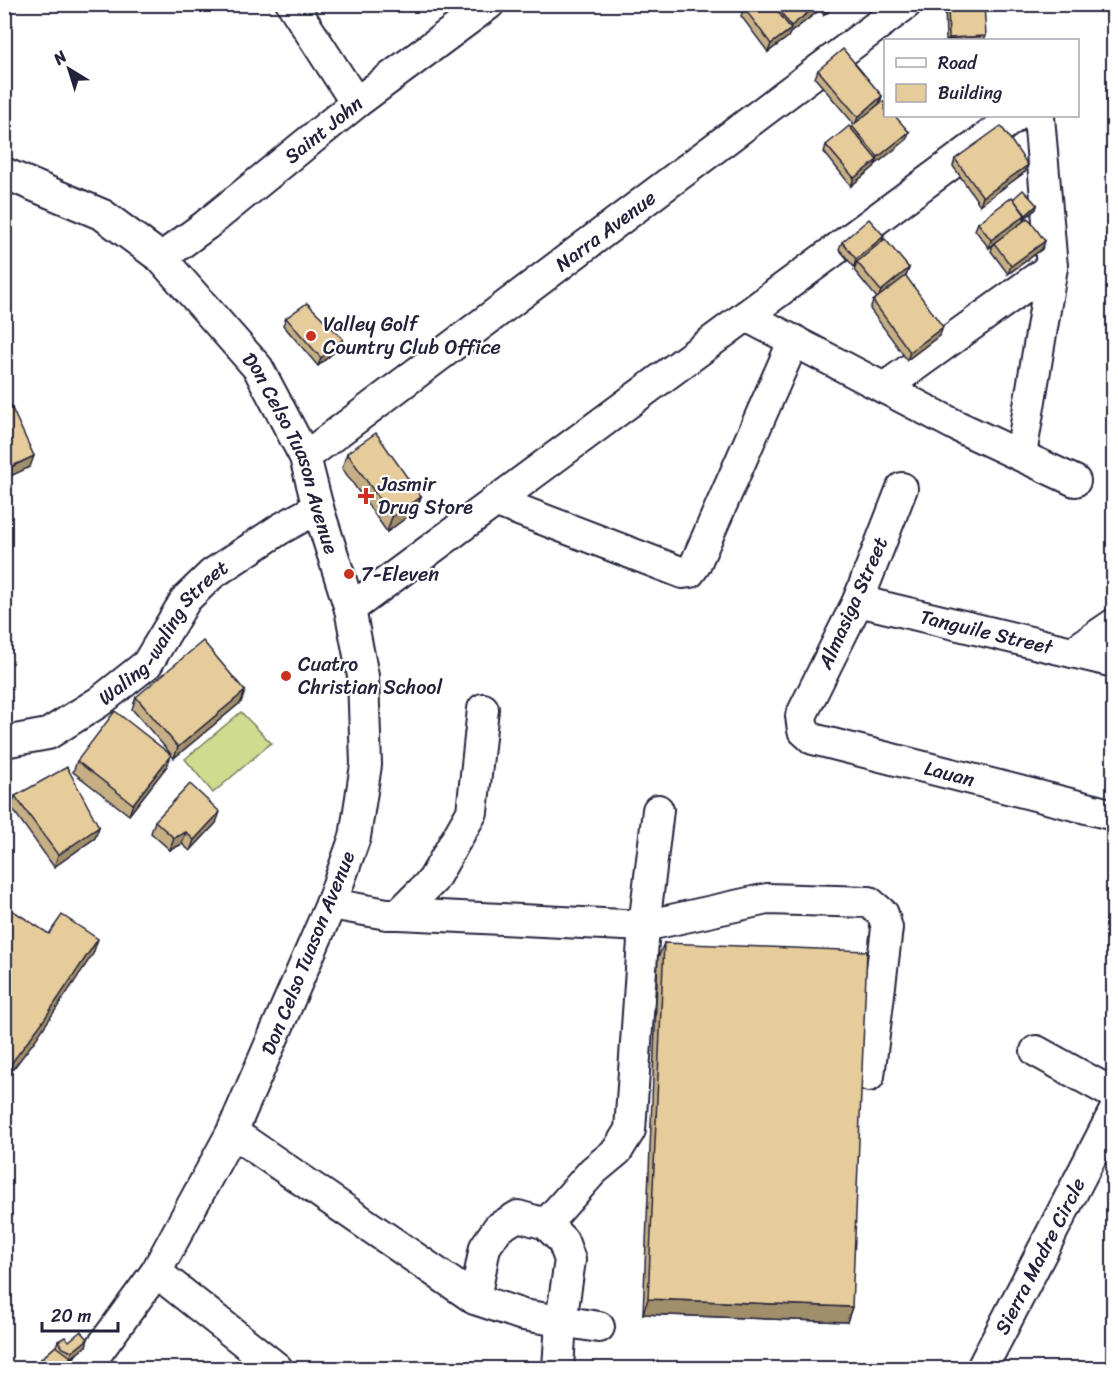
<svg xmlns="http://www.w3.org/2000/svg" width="1118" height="1373" viewBox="0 0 1118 1373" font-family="Sriracha,sans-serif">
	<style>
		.green { fill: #cfdb8e; stroke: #787e64; stroke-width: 1.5 }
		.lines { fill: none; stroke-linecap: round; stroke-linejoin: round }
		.minor-casing { stroke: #22223b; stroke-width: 34 }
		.minor { stroke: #fff; stroke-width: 30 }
		.wall { fill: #c6af85; stroke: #22223b; stroke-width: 1.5 }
		.shaded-wall { fill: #a18f6c; stroke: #22223b; stroke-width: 1.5 }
		.building { fill: #e6cc9b; stroke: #22223b; stroke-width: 1.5 }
		.poi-dot { fill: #c8321e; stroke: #fff; stroke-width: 2 }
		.labels { text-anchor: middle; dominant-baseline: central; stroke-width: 4.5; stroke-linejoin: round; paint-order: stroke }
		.street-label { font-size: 20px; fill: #22223b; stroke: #fff }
		.poi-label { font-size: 20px; fill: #22223b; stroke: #fff; text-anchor: start }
	</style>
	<rect width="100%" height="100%" fill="#fff"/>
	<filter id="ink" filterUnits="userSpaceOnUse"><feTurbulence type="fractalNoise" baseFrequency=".0167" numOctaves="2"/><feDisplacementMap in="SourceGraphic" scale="12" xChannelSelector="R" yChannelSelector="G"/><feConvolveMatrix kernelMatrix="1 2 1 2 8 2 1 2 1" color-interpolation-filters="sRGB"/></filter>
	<g filter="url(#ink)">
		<polygon class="green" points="241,712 271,743 213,793 185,759"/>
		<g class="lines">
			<defs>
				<g id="minor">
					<polyline points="292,4 356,103"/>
					<polyline points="1037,116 1039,117 1052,267"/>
					<path id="s1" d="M 4,173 L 103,215 L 161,258 L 258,368 L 305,457 L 318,508 L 350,609 L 363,676 L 366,765 L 355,837 L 331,904 L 232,1132 L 156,1272 L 86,1368"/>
					<path id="s2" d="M 161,258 L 206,225 L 356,103 L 489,4"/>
					<polyline points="746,316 957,426 1075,481"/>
					<polyline points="884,388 1052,267 1021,455"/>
					<path id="s3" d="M 305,457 L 906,4"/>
					<path id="s4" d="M 902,488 L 858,601 L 801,716 L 803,730 L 813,739 L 1114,815"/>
					<polyline points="495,501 683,573 690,572 695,565 794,340"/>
					<path id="s5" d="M 858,601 L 1114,662"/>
					<polyline points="350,609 1016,116"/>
					<polyline points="1073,652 1114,624"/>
					<path id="s6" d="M 4,742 L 48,734 L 99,702 L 147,664 L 186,599 L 212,574 L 280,529 L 318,508"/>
					<polyline points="331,904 387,914 399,914 433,880 472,812 483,709"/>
					<polyline points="399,914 644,926 767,899 869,902 883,914 887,928 869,1076"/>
					<polyline points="1036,1051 1114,1094"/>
					<polyline points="232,1132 475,1299 523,1315 599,1327"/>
					<polyline points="546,1224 593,1171 617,1151 630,1130 644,926 658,810"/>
					<polyline points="156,1272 277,1368"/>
					<polyline points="475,1299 485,1247 498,1228 518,1216 546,1224 563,1241 570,1260 561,1322 558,1368"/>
					<path id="s7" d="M 982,1368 L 1114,1112"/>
				</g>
			</defs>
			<use href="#minor" class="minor-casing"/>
			<use href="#minor" class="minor"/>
		</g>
		<g class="wall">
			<polygon points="749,4 839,4 824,15 818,8 817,12 790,33 788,37 768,52 741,16 744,8"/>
			<polygon points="945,4 984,4 984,40 946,40"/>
			<polygon points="818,70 882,96 880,103 909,132 906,140 875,165 874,167 851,186 824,152 826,145 851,128 854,124 815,78"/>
			<polygon points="955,159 1025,172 980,205 953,166"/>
			<polygon points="1013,199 1037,205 1036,209 1024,219 1023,222 1042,249 1008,274 991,251 993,245 989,248 975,230 978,223"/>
			<polygon points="884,236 882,242 909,268 906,276 900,280 940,335 907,360 870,309 873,301 877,298 854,270 856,265 854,267 839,249 842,242"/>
			<polygon points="286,318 340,347 318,366 283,325"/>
			<polygon points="347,453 421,497 415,511 387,532 342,468"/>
			<polygon points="245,691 241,702 174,758 171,755 167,766 129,815 73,772 77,761 171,754 132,709 136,697"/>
			<polygon points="15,796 99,827 95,838 54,867 11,807"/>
			<polygon points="155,821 216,823 190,851 182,844 170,850 151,833"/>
			<polygon points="664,943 852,1307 847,1322 643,1314 658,958"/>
			<polygon points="58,1341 69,1341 86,1346 70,1359 68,1365 64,1368 33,1368 39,1364 41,1359 56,1346"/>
		</g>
		<g class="shaded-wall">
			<polygon points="819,4 817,12 790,33 788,37 768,52 771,44 790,30 791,26"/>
			<polygon points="831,4 839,4 824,15 827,8"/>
			<polygon points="986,36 984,40 948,40 949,38"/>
			<polygon points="882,96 879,104 855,125 858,117"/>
			<polygon points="909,132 906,140 875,165 878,157"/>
			<polygon points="877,160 874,167 851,186 854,178"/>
			<polygon points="1028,165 1025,172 980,205 983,197"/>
			<polygon points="1037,205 1036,209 1024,219 1026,215"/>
			<polygon points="1025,215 1023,223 994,243 993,245 989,248 991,240"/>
			<polygon points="884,236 881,244 857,262 854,267 856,259"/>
			<polygon points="1045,241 1042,249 1008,274 1011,266"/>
			<polygon points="909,268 906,276 878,299 881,291"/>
			<polygon points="943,327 940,335 907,360 910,352"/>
			<polygon points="343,339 340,347 318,366 321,358"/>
			<polygon points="34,456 30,467 4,479 4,470"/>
			<polygon points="421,497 415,511 387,532 392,517"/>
			<polygon points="245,691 241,702 174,758 178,747"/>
			<polygon points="171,755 167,766 129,815 133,804"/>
			<polygon points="220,812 216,823 190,851 194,840"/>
			<polygon points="99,827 95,838 54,867 58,855"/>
			<polygon points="186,832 182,844 170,850 174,838"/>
			<polygon points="98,939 93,954 36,1039 4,1081 4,1073"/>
			<polygon points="648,1299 852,1307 847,1322 643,1314"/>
			<polygon points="88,1339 86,1346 70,1359 68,1365 64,1368 58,1368 70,1359 72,1352"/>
		</g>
		<g class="building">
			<polygon points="749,4 772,4 791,29 771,44 744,8"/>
			<polygon points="775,4 819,4 791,26"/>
			<polygon points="948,4 984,4 986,36 949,38"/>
			<polygon points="843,49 882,96 858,117 818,70"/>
			<polygon points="883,101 885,104 885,116 895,116 909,132 878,157 852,126"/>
			<polygon points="849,126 877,160 854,178 826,145"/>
			<polygon points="1001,126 1028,165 983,197 955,159"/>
			<polygon points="1023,190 1037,205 1026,215 1013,199"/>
			<polygon points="1012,197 1025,215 991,240 978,223"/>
			<polygon points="1028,218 1045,241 1011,266 994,243"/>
			<polygon points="869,219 884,236 856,259 842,242"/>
			<polygon points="885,239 909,268 881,291 857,262"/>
			<polygon points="906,276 943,327 910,352 873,301"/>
			<polygon points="307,303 343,339 321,358 286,318"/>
			<polygon points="9,402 34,456 4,470 4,404"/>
			<polygon points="376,433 421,497 392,517 347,453"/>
			<polygon points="203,641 245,691 178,747 136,697"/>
			<polygon points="115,711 171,755 133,804 77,761"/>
			<polygon points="67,767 99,827 58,855 15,796"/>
			<polygon points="190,784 220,812 194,840 186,832 174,838 155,821"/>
			<polygon points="4,905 49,934 62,915 98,939 41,1024 4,1073"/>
			<polygon points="664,943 867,951 852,1307 648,1299"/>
			<polygon points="81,1331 88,1339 72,1352 63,1348 58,1341 65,1337 69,1341"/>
			<polygon points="56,1346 71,1357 59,1367 59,1368 54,1368 41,1359"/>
			<polygon points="38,1364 45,1368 33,1368"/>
		</g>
	</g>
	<g class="poi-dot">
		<circle cx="311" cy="336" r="6"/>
		<path d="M363 487h6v6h6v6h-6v6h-6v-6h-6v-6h6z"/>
		<circle cx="349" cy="574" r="6"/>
		<circle cx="286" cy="676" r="6"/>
	</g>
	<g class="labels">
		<g class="street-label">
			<text stroke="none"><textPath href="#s2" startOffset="207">Saint John</textPath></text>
			<text stroke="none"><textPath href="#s3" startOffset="376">Narra Avenue</textPath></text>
			<text stroke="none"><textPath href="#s1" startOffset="418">Don Celso Tuason Avenue</textPath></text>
			<text transform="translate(853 603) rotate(-66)">Almasiga Street</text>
			<text stroke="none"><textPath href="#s5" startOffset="132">Tanguile Street</textPath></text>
			<text stroke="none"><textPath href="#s6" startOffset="201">Waling-waling Street</textPath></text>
			<text stroke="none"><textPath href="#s4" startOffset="418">Lauan</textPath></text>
			<text transform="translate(308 953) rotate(-68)">Don Celso Tuason Avenue</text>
			<text stroke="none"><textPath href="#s7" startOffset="126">Sierra Madre Circle</textPath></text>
		</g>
		<g class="poi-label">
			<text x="323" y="324">Valley Golf<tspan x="323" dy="23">Country Club Office</tspan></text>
			<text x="378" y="484">Jasmir<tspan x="378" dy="23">Drug Store</tspan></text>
			<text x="361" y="574">7-Eleven</text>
			<text x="298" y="664">Cuatro<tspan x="298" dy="23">Christian School</tspan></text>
		</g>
	</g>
	<rect width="1118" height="1373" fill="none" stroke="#fff" stroke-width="24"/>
	<rect x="12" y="12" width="1094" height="1349" fill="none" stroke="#22223b" stroke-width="2" filter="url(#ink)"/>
	<rect x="884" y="39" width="195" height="78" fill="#ffffff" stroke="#a7a7b1" stroke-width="1.5"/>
	<rect x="896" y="58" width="30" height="9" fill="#ffffff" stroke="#a7a7b1" stroke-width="1.5"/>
	<text x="938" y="69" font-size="18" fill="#22223b">Road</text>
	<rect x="896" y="84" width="30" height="18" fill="#e6cc9b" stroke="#a7a7b1" stroke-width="1.5"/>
	<text x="938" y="99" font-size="18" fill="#22223b">Building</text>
	<g transform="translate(69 69) rotate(322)" stroke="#ffffff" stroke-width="4.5" paint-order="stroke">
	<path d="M0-4.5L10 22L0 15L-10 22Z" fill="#22223b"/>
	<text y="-9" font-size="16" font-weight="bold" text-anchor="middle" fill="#22223b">N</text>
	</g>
	<path d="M42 1322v9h76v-9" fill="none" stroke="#22223b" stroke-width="3"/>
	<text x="51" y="1322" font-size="18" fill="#22223b" stroke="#ffffff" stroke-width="4.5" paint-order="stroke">20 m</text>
</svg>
